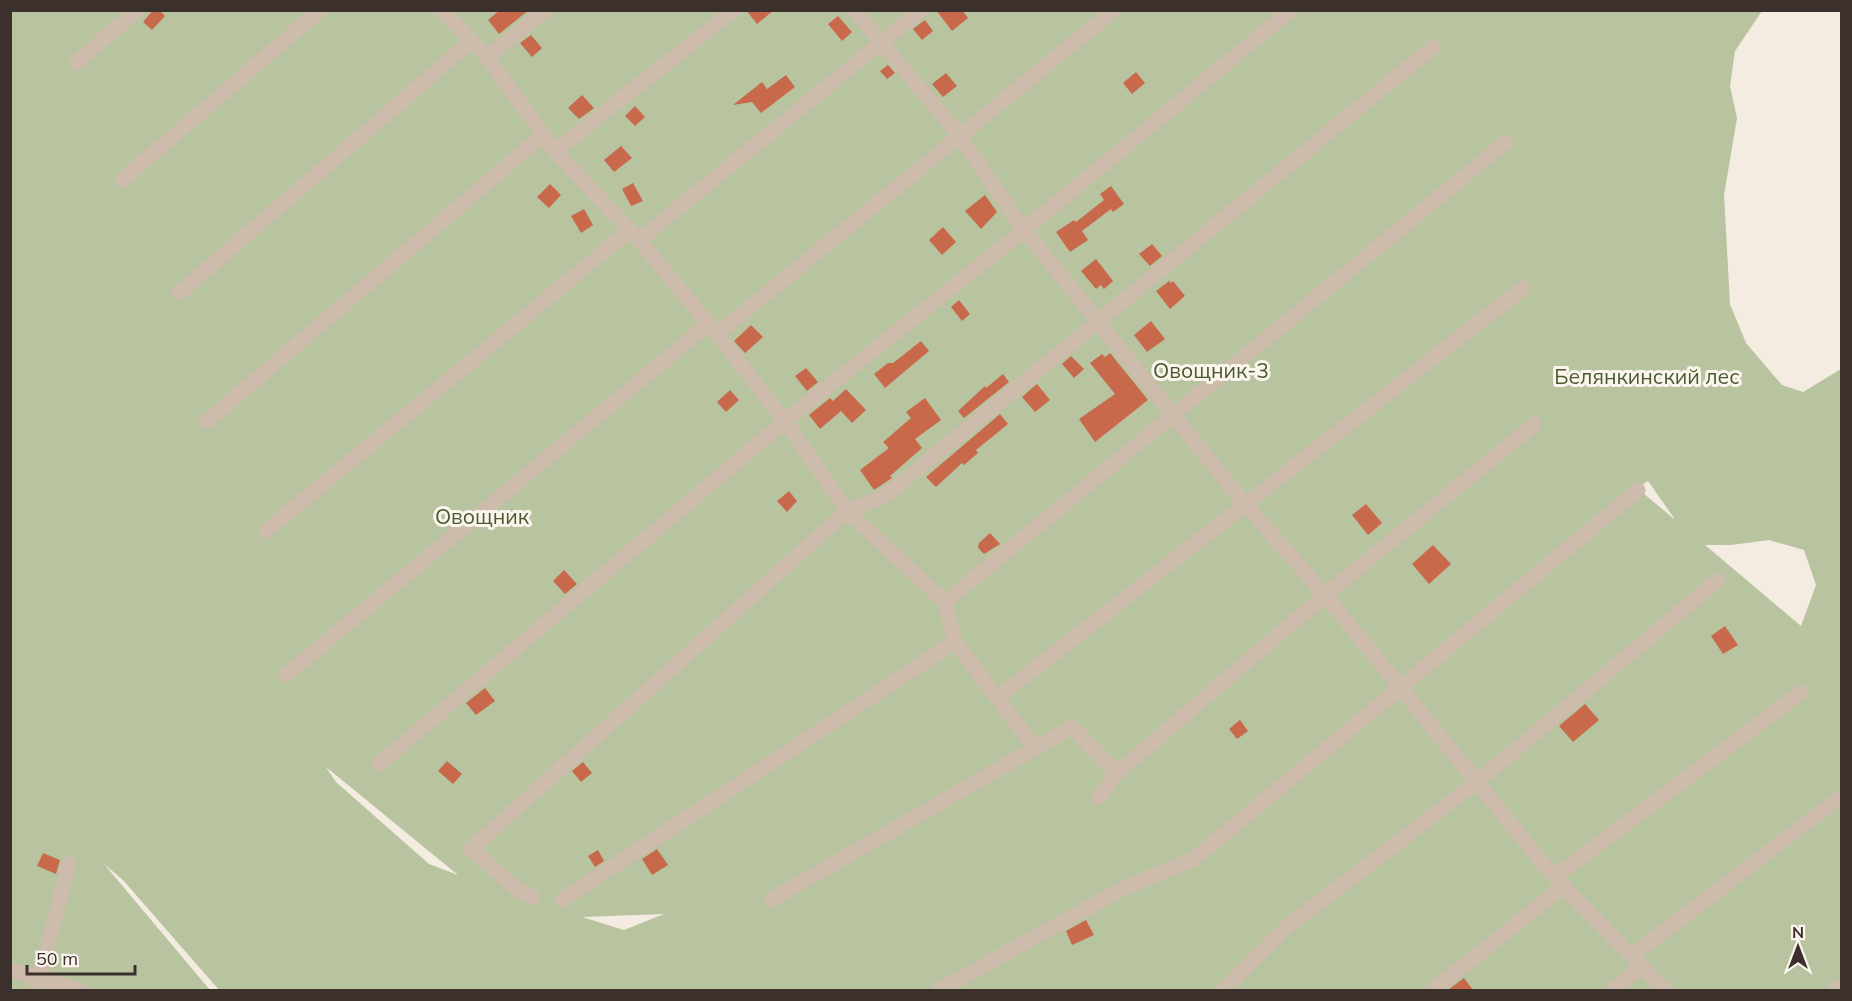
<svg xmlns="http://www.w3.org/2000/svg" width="1852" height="1001" viewBox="0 0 1852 1001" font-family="Mulish,sans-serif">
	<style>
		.green { fill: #b8c4a0; fill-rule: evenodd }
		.building { fill: #c8694b }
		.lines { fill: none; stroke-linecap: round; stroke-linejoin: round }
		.minor { stroke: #cdbbac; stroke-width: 15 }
		.labels { text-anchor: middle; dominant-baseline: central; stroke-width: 6; stroke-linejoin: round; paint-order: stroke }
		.park-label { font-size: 21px; fill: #4a5a2e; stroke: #fbf5ee }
	</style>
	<rect width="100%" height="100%" fill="#f4ebe1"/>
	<path class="green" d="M 10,11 L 1762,11 L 1735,51 L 1730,86 L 1737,118 L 1724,195 L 1730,304 L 1746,343 L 1782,385 L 1803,392 L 1841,369 L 1841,990 L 219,990 L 123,880 L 104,864 L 210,990 L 11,990 ZM 1648,481 L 1674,518 L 1674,519 L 1637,488 ZM 1769,540 L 1804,550 L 1816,585 L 1801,626 L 1705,545 L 1731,545 ZM 326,767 L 458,875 L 429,864 L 336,782 ZM 664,914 L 624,930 L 582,917 Z"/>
	<g class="building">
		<polygon points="153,10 159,10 165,16 152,30 143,22"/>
		<polygon points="500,10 529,10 499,34 488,20"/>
		<polygon points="746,10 774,10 757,24"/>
		<polygon points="936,10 962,10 968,18 952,31"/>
		<polygon points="838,16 852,32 842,41 828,24"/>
		<polygon points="925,20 933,31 922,40 913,29"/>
		<polygon points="531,35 542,48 532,57 520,43"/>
		<polygon points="888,65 895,73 887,79 880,71"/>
		<polygon points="1136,72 1145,83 1132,94 1123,83"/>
		<polygon points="946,73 957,86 943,97 932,84"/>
		<polygon points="786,75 795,87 761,113 752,102 733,105 762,82 767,89"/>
		<polygon points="582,95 594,108 579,119 568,108"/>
		<polygon points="635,106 645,117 635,126 625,116"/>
		<polygon points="621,146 632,158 614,172 604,160"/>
		<polygon points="633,183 643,201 631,206 622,189"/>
		<polygon points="550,184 561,195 549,208 537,197"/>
		<polygon points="1111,186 1124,204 1113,212 1111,209 1082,231 1088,240 1070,252 1056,232 1074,220 1076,222 1104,200 1100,194"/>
		<polygon points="985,195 997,212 981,229 965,211"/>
		<polygon points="584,209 593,225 581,233 571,216"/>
		<polygon points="943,227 956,242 942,255 929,240"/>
		<polygon points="1152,244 1162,256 1150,266 1139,254"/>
		<polygon points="1096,259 1113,281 1104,289 1101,285 1096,289 1081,271"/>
		<polygon points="1169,281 1171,283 1173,281 1185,296 1170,309 1156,291"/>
		<polygon points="959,300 970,314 962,321 951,307"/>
		<polygon points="1151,321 1165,339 1147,352 1134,335"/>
		<polygon points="751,325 763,337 745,353 734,341"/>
		<polygon points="921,341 929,351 885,388 874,374 888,363 893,363"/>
		<polygon points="1110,353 1148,400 1095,442 1079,419 1115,394 1090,363 1102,354 1105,357"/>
		<polygon points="1071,356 1084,369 1074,378 1062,364"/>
		<polygon points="806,368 818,382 807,391 795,376"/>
		<polygon points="1003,374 1009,382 964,418 958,411 985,386 986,388"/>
		<polygon points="1037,384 1050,400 1035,412 1022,397"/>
		<polygon points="846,389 866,410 852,423 841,411 820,429 809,415 830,398 833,401"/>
		<polygon points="730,390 739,400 726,412 717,402"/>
		<polygon points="925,398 941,420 915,439 922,448 890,476 892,478 874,490 860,470 889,448 883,442 911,418 906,412"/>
		<polygon points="1000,414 1008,424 976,450 978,453 964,465 962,463 936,487 926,477"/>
		<polygon points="789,491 797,501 787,512 777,501"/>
		<polygon points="1366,504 1382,523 1368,535 1352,515"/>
		<polygon points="990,533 1000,544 984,554 978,548 979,543"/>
		<polygon points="1433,545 1451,564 1429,584 1412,564"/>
		<polygon points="564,570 577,584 565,594 553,581"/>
		<polygon points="1725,626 1738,645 1723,654 1711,636"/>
		<polygon points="485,688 495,701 476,715 466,703"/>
		<polygon points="1585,704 1599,720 1573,742 1559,726"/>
		<polygon points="1240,720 1248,731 1237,739 1229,729"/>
		<polygon points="447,761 462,774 453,784 438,771"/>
		<polygon points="583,762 592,773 581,782 572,771"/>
		<polygon points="657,849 668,865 652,875 642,859"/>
		<polygon points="598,850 604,861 595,867 588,856"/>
		<polygon points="43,853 60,860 56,874 37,866"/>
		<polygon points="1086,920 1094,935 1072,945 1066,931"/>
		<polygon points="1464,978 1473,990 1448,990"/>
	</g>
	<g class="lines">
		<g class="minor">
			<polyline points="442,10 487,57 555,151 639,240 717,334 785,421 847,511 471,849 519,891 533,897"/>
			<polyline points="854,10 959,135 1024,230 1245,504 1325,595 1554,877 1665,990"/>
			<polyline points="487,57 546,10"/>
			<polyline points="77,62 137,10"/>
			<polyline points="555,151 734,10"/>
			<polyline points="122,180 320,10"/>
			<polyline points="639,240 921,10"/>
			<polyline points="179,293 470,42"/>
			<polyline points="717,334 1114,10"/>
			<polyline points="206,422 543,135"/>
			<polyline points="266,531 630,230"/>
			<polyline points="945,602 1506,142"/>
			<polyline points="286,675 708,324"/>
			<polyline points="997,698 1523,288"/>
			<polyline points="1035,748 955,642 945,602 847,511 885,496 1433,47"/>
			<polyline points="379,764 785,421 1024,230 1291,10"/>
			<polyline points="1098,798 1117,773 1325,595 1535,424"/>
			<polyline points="1554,877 1801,692"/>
			<polyline points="772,899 1072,727 1117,773"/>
			<polyline points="562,900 955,642"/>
			<polyline points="1631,956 1842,796"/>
			<polyline points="10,970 80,990"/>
			<polyline points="36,990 69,864"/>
			<polyline points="939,990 1122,889 1194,859 1638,490"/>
			<polyline points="1223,990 1288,926 1478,781 1718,580"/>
			<polyline points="1433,990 1564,886"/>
			<polyline points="1613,990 1641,967"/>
			<polyline points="1835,990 1842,986"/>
		</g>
	</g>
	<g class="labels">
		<g class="park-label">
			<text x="1211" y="370">Овощник-3</text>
			<text x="1647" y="376">Белянкинский лес</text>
			<text x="482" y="516">Овощник</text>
		</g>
	</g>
	<rect width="1852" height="1001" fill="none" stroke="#3b302b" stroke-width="24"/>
	<g transform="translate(1798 947)" stroke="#fbf5ee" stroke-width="4.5" paint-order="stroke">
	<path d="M0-4.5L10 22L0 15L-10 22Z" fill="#3b302b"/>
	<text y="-9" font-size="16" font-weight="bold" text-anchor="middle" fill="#3b302b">N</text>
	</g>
	<path d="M27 965v9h108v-9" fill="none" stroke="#3b302b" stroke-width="3"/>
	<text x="36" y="965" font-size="18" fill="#3b302b" stroke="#fbf5ee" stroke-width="4.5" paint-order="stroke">50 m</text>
</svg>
